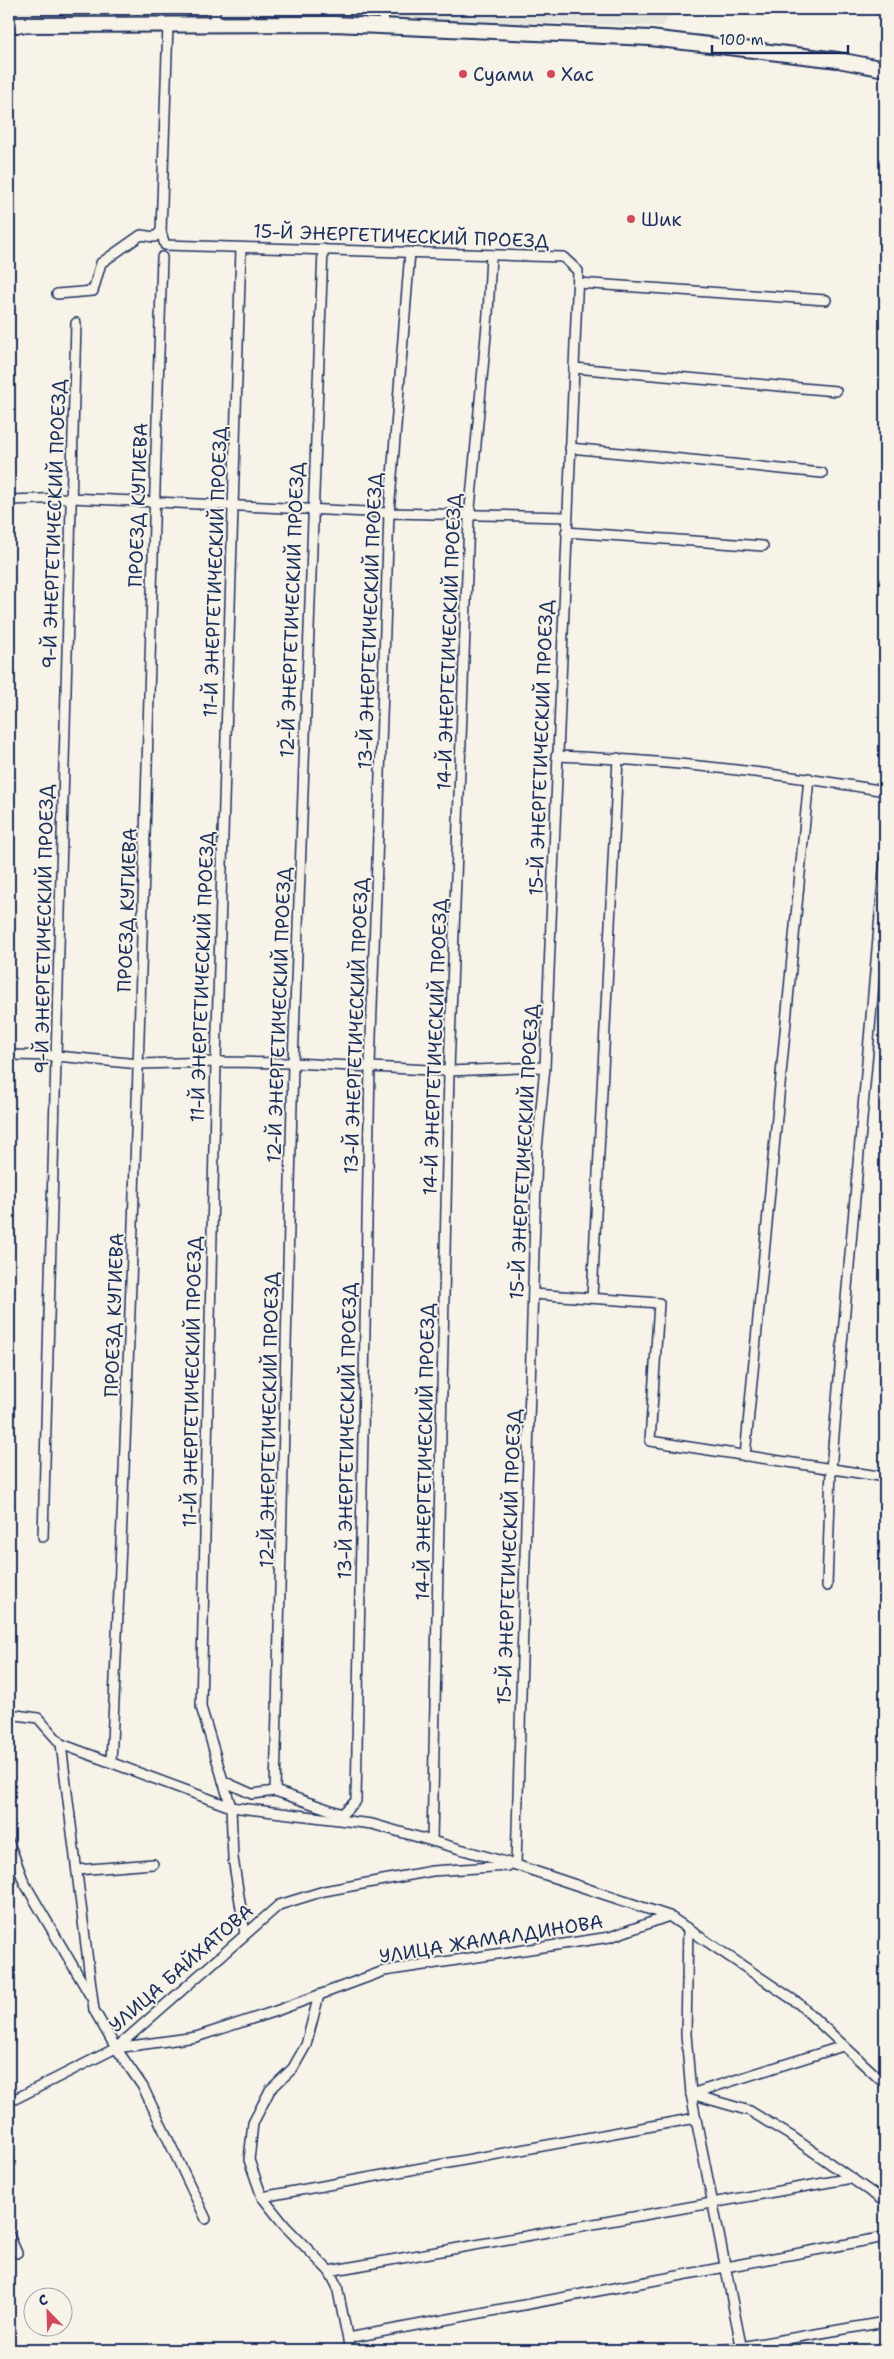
<svg xmlns="http://www.w3.org/2000/svg" width="894" height="2359" viewBox="0 0 894 2359" font-family="'Shantell Sans',sans-serif">
<rect width="100%" height="100%" fill="#f7f3e8"/>
<filter id="ink" filterUnits="userSpaceOnUse"><feTurbulence type="fractalNoise" baseFrequency=".02" numOctaves="2"/><feDisplacementMap in="SourceGraphic" scale="10" xChannelSelector="R" yChannelSelector="G"/><feConvolveMatrix kernelMatrix="1 2 1 2 8 2 1 2 1" color-interpolation-filters="sRGB"/></filter>
<g filter="url(#ink)">
<!-- built -->
<polygon fill="#e6e5de" points="9,9 668,9 669,17 662,26 196,14 9,13"/>
<g fill="none" stroke-linecap="round" stroke-linejoin="round">
<!-- minor casing -->
<g stroke="#1b2f5e" stroke-width="12">
<g id="minor">
<polyline points="383,9 384,27"/>
<polyline points="168,24 161,232 165,245 563,257 578,271 545,1067 537,1149 516,1865"/>
<polyline points="215,24 215,9"/>
<polyline points="241,248 216,1062 201,1707 231,1807 233,1858 245,1934"/>
<polyline points="578,283 826,300"/>
<polyline points="57,294 93,291 101,263 141,235 154,237 161,232"/>
<polyline points="574,368 836,391"/>
<polyline points="570,448 822,473"/>
<polyline points="9,500 71,498 389,513 567,517"/>
<polyline points="566,532 763,546"/>
<path d="M556 756C666 760 777 773 885 791"/>
<polyline points="9,1055 57,1056 139,1064 216,1062 293,1063 449,1071 545,1067"/>
<polyline points="533,1294 659,1303 650,1441 885,1477"/>
<polyline points="592,1298 618,758"/>
<polyline points="745,1456 809,778"/>
<polyline points="43,1537 76,323"/>
<polyline points="827,1586 831,1469 885,859"/>
<polyline points="9,1714 38,1718 61,1744 94,2010 116,2048 279,1905 324,1891 432,1871 508,1866"/>
<polyline points="61,1744 231,1807 372,1824 516,1865 669,1916 798,2003 885,2084"/>
<path d="M111 1762C136 1261 146 759 162 257"/>
<polyline points="223,1781 252,1794 275,1791 342,1814 356,1801 370,1066 389,513 410,252"/>
<polyline points="275,1791 293,1063 323,249"/>
<polyline points="432,1841 449,1071 469,519 488,314 491,255"/>
<polyline points="9,1843 24,1882 91,1997"/>
<polyline points="77,1870 153,1864"/>
<polyline points="688,1928 686,2034 691,2094 742,2350"/>
<polyline points="319,1995 306,2045 293,2068 270,2090 253,2123 249,2160 262,2197 286,2227 329,2271 337,2286 350,2350"/>
<polyline points="116,2048 143,2087 206,2219"/>
<polyline points="691,2094 750,2111 791,2136 885,2202"/>
<polyline points="691,2094 843,2046"/>
<polyline points="9,2102 116,2048 196,2037 276,2011 384,1971 610,1937 669,1916"/>
<polyline points="262,2197 696,2118"/>
<polyline points="9,2235 17,2253"/>
<polyline points="329,2271 852,2178"/>
<polyline points="348,2338 885,2237"/>
<polyline points="723,2350 885,2322"/>
</g>
</g>
<!-- trunk casing -->
<g stroke="#1b2f5e" stroke-width="18">
<polyline id="trunk" points="9,25 334,24 650,38 838,60 885,69"/>
</g>
<!-- minor -->
<use href="#minor" stroke="#f7f3e8" stroke-width="9"/>
<!-- trunk -->
<use href="#trunk" stroke="#f7f3e8" stroke-width="14"/>
</g>
</g>
<!-- markers -->
<g fill="#d1495b" stroke="#f7f3e8" stroke-width="2">
<circle cx="463" cy="74" r="5"/>
<circle cx="551" cy="74" r="5"/>
<circle cx="631" cy="219" r="5"/>
</g>
<g text-anchor="middle" dominant-baseline="central" stroke-width="4" stroke-linejoin="round" paint-order="stroke">
<!-- poi labels -->
<g font-size="19" fill="#1b2f5e" stroke="#f7f3e8" text-anchor="start">
<text x="473" y="74">Суами</text>
<text x="561" y="74">Хас</text>
<text x="641" y="219">Шик</text>
</g>
<!-- street labels -->
<g font-size="19" fill="#1b2f5e" stroke="#f7f3e8">
<text transform="translate(401 236) rotate(2)">15-Й ЭНЕРГЕТИЧЕСКИЙ ПРОЕЗД</text>
<text transform="translate(138 505) rotate(-88)">ПРОЕЗД КУГИЕВА</text>
<text transform="translate(54 524) rotate(-88)">9-Й ЭНЕРГЕТИЧЕСКИЙ ПРОЕЗД</text>
<text transform="translate(215 572) rotate(-88)">11-Й ЭНЕРГЕТИЧЕСКИЙ ПРОЕЗД</text>
<text transform="translate(292 610) rotate(-88)">12-Й ЭНЕРГЕТИЧЕСКИЙ ПРОЕЗД</text>
<text transform="translate(370 621) rotate(-88)">13-Й ЭНЕРГЕТИЧЕСКИЙ ПРОЕЗД</text>
<text transform="translate(449 642) rotate(-88)">14-Й ЭНЕРГЕТИЧЕСКИЙ ПРОЕЗД</text>
<text transform="translate(541 748) rotate(-88)">15-Й ЭНЕРГЕТИЧЕСКИЙ ПРОЕЗД</text>
<text transform="translate(127 910) rotate(-88)">ПРОЕЗД КУГИЕВА</text>
<text transform="translate(44 929) rotate(-89)">9-Й ЭНЕРГЕТИЧЕСКИЙ ПРОЕЗД</text>
<text transform="translate(202 977) rotate(-88)">11-Й ЭНЕРГЕТИЧЕСКИЙ ПРОЕЗД</text>
<text transform="translate(279 1015) rotate(-88)">12-Й ЭНЕРГЕТИЧЕСКИЙ ПРОЕЗД</text>
<text transform="translate(356 1026) rotate(-88)">13-Й ЭНЕРГЕТИЧЕСКИЙ ПРОЕЗД</text>
<text transform="translate(435 1047) rotate(-88)">14-Й ЭНЕРГЕТИЧЕСКИЙ ПРОЕЗД</text>
<text transform="translate(524 1152) rotate(-87)">15-Й ЭНЕРГЕТИЧЕСКИЙ ПРОЕЗД</text>
<text transform="translate(114 1315) rotate(-88)">ПРОЕЗД КУГИЕВА</text>
<text transform="translate(192 1382) rotate(-89)">11-Й ЭНЕРГЕТИЧЕСКИЙ ПРОЕЗД</text>
<text transform="translate(269 1420) rotate(-89)">12-Й ЭНЕРГЕТИЧЕСКИЙ ПРОЕЗД</text>
<text transform="translate(347 1431) rotate(-89)">13-Й ЭНЕРГЕТИЧЕСКИЙ ПРОЕЗД</text>
<text transform="translate(425 1452) rotate(-89)">14-Й ЭНЕРГЕТИЧЕСКИЙ ПРОЕЗД</text>
<text transform="translate(509 1557) rotate(-88)">15-Й ЭНЕРГЕТИЧЕСКИЙ ПРОЕЗД</text>
<text transform="translate(491 1939) rotate(-9)">УЛИЦА ЖАМАЛДИНОВА</text>
<text transform="translate(181 1968) rotate(-41)">УЛИЦА БАЙХАТОВА</text>
</g>
</g>
<!-- margin -->
<rect width="894" height="2359" fill="none" stroke="#f7f3e8" stroke-width="30"/>
<rect x="15" y="15" width="864" height="2329" fill="none" stroke="#1b2f5e" stroke-width="2" filter="url(#ink)"/>
<!-- north arrow -->
<g transform="translate(48 2312) rotate(337)"><circle r="24" fill="#f7f3e8" stroke="#9fa5b1"/>
<path d="M0-4L9 19L0 12L-9 19Z" fill="#d1495b"/>
<text y="-8" font-size="14" font-weight="bold" text-anchor="middle" fill="#1b2f5e">С</text>
</g>
<!-- scale -->
<path d="M712 45v8h136v-8" fill="none" stroke="#1b2f5e" stroke-width="2.5"/>
<text x="719" y="45" font-size="15" fill="#1b2f5e" stroke="#f7f3e8" stroke-width="4" paint-order="stroke">100 m</text>
</svg>
